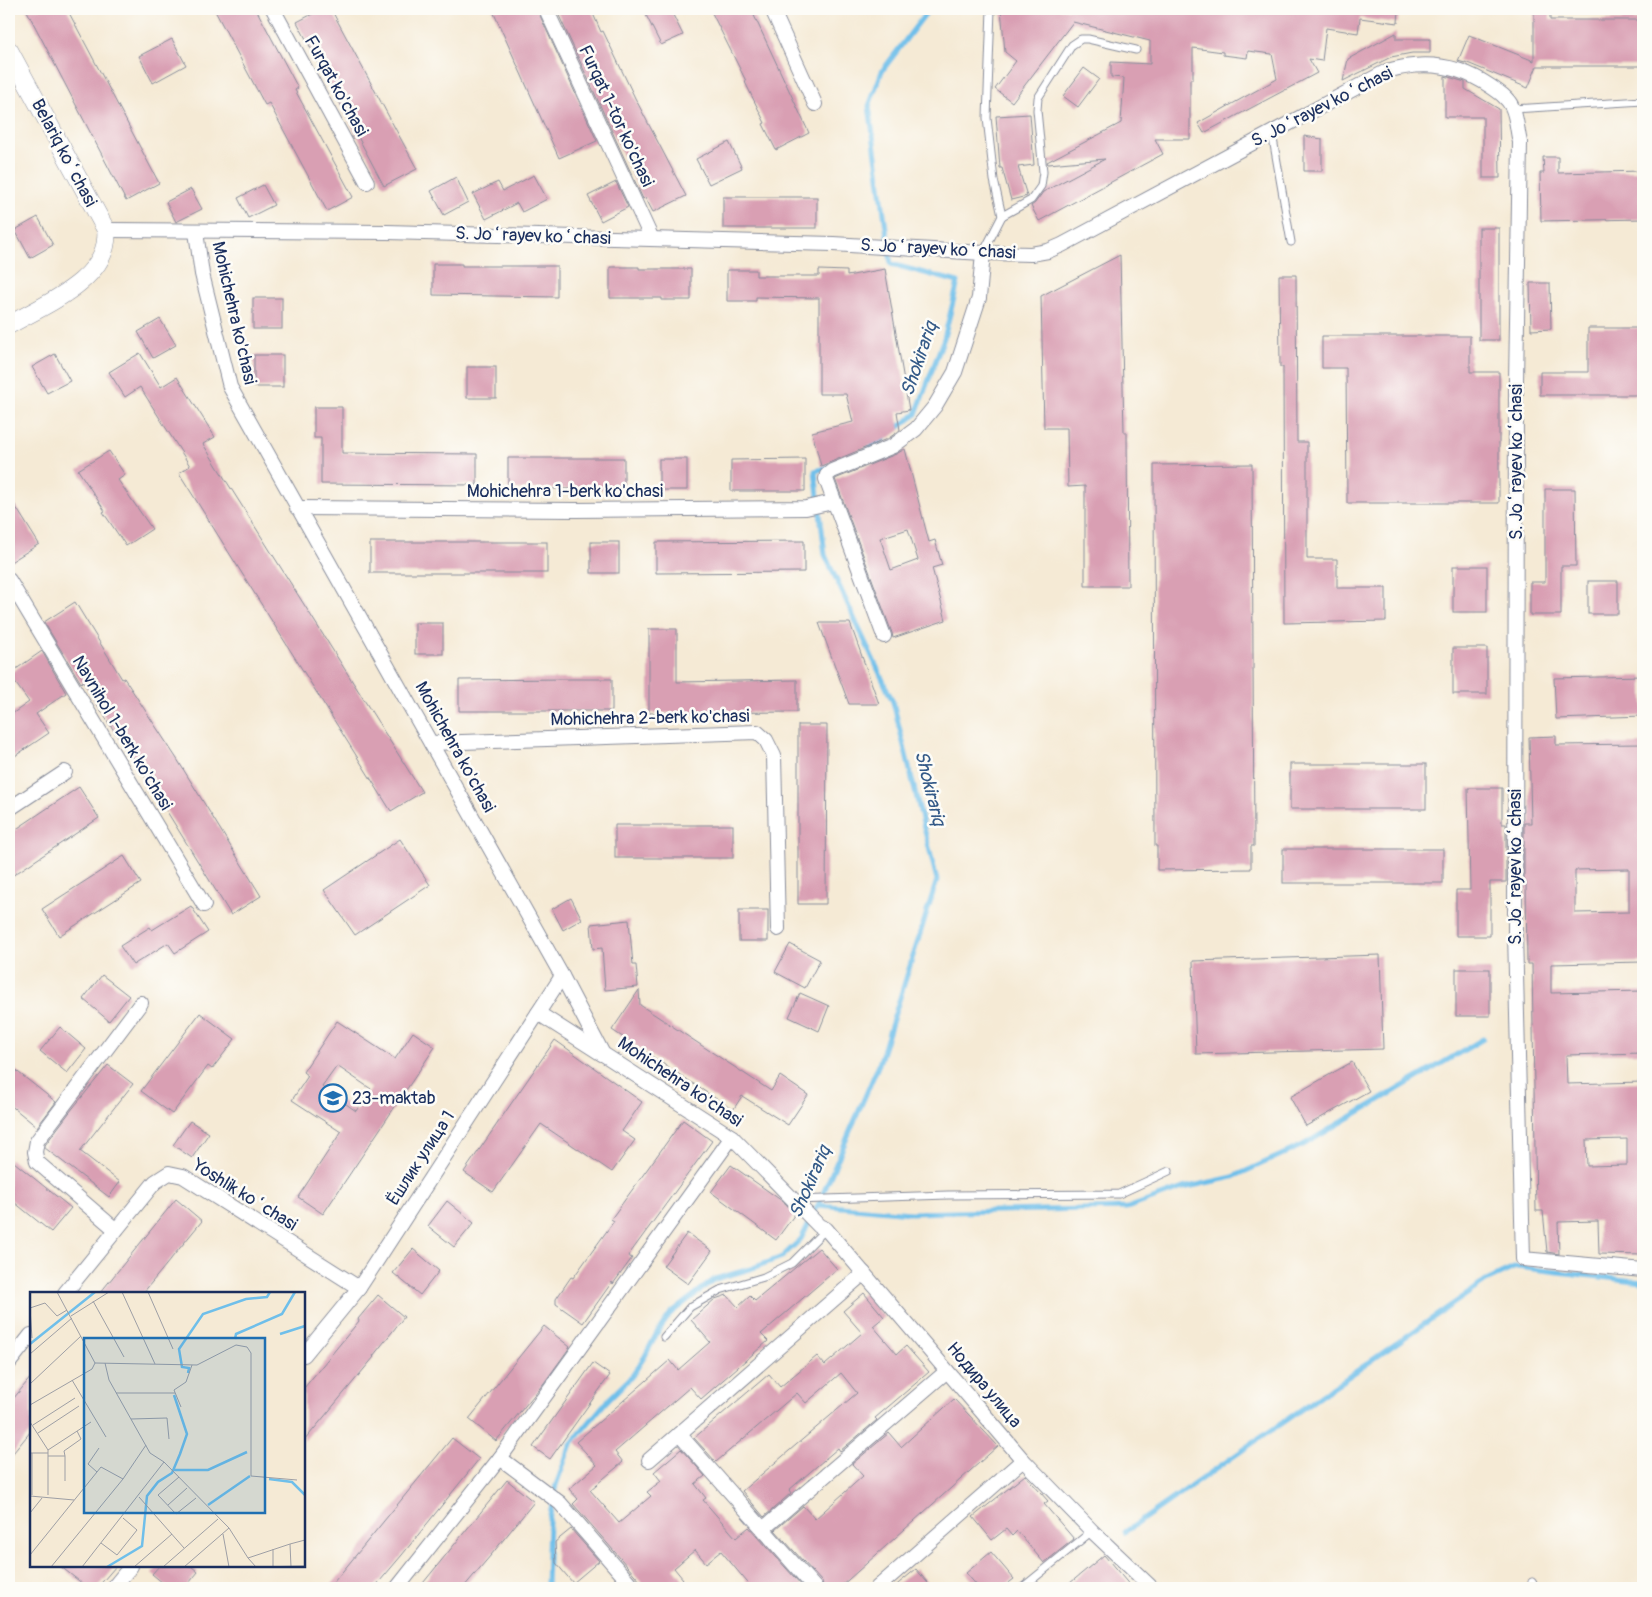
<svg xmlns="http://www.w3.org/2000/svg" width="1652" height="1597" viewBox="0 0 1652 1597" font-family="Pangolin,sans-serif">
<rect width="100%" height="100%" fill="#fdfcf7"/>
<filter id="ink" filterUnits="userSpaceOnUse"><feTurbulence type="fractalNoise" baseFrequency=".02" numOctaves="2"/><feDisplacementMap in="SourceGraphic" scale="10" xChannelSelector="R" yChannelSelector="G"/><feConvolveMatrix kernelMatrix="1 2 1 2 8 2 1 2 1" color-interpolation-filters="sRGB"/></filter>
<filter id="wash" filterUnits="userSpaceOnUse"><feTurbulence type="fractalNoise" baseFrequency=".0096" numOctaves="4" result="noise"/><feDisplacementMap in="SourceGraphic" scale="20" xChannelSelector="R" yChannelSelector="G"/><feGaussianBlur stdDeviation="1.12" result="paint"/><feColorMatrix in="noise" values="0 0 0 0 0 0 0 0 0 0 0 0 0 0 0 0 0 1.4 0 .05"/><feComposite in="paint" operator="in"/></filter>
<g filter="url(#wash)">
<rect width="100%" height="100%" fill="#f5ead5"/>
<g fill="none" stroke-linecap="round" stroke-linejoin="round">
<!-- stream -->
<g stroke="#6fbfea" stroke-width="5">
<polyline points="895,430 916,414 944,338 958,282 891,264 869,106 882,71 929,9"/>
<polyline points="868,451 885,438"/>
<polyline points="818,1205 911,1213 1127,1208 1183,1188 1233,1177 1303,1145 1483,1039"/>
<polyline points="1125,1532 1486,1281 1516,1267 1643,1282"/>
<polyline points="547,1588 549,1520 556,1485 571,1444 606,1402 632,1376 645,1356 657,1333 671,1313 715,1279 750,1269 782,1257 801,1239 818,1205 879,1064 937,880 893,702 825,555 815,471 830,467"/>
</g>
</g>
<g id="blocks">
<!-- building -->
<g fill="#d99fb3" fill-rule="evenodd">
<polygon points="26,9 67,9 159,183 126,201"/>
<polygon points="214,9 256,9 298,88 295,90 353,197 327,211 269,103 265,105"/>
<polygon points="322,9 331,9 417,169 384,186 297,22"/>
<polygon points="492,9 537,9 597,141 559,158"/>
<polygon points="556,9 591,9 601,32 603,31 635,98 686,196 653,212 645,197 643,199"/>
<polygon points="643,9 670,9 683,35 661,45"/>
<polygon points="710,9 751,9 809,133 776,150 763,124 765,123 745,82 746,81"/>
<polygon points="1001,9 1399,9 1398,23 1360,18 1358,33 1326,28 1322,61 1309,59 1317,73 1204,133 1198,123 1277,79 1272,54 1248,51 1247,58 1223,55 1223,52 1193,48 1193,79 1190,79 1190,139 1155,139 1163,154 1039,221 1031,206 1035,203 1043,192 1105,159 1048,164 1047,162 1121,123 1124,78 1111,77 1111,62 1150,64 1150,41 1073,22 1012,102 995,89 1016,61 1005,52"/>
<polygon points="1534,9 1550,9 1550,20 1643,20 1643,66 1537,66 1528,88 1465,62 1465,63 1458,61 1469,35 1534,61"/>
<polygon points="1396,33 1396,39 1430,39 1430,53 1412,53 1391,57 1343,81 1348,59"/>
<polygon points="172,39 186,65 153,83 139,56"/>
<polygon points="1084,68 1099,79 1078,107 1063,96"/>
<polygon points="1445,76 1465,82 1465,89 1499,109 1500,178 1483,178 1483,117 1445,117"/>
<polygon points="1030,114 1034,165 1018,167 1027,196 1011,200 1002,168 1000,168 996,116"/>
<polygon points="1304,136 1322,139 1322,171 1304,171"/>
<polygon points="729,142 742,168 709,184 696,159"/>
<polygon points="1543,157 1558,157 1558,173 1643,171 1643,219 1541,221 1540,173 1544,173"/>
<polygon points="534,175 547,199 522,212 517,203 486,219 473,194 498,182 503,191"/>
<polygon points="456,177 468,202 444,215 431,191"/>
<polygon points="616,182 628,207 601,221 588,196"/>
<polygon points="263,185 274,205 248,218 238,198"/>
<polygon points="191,189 202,209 176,222 166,202"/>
<rect x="723" y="197" width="94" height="31"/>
<polygon points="38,217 53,245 30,258 15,230"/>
<rect x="1479" y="228" width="20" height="112"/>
<polygon points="1120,255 1124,432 1127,432 1128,586 1085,586 1085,486 1068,487 1067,428 1044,428 1041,296"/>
<polygon points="433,264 462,264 462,266 557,266 557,297 433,295"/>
<polygon points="610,267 639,267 639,269 691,269 691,300 662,300 662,298 610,298"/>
<polygon points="885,269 909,410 897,412 900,430 889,438 821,466 812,432 853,422 846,394 819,394 819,298 756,297 756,301 727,301 727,270 756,270 756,276 819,276 819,270 847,271 847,276"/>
<polygon points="1279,275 1296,275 1297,442 1307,442 1307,559 1337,559 1337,588 1386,588 1386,621 1284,623 1283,367 1280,367"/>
<polygon points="1530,283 1550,283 1551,329 1531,330"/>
<rect x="253" y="298" width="29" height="31"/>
<polygon points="160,319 176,345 153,358 138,332"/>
<polygon points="1588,328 1643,328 1643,395 1540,395 1540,372 1588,372"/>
<polygon points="1322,336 1470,336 1470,372 1499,372 1499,503 1347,503 1346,368 1322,368"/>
<polygon points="140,353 161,387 177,377 215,437 203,444 422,792 391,811 179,473 190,466 140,387 125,397 109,372"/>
<polygon points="55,354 70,381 47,393 32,367"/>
<rect x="254" y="355" width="29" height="32"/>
<rect x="467" y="367" width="29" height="31"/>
<polygon points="314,407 342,407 342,453 477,454 477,485 321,484 321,438 314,438"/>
<path d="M905 449 929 542 935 540 942 565 932 568 946 620 893 638 892 633 835 479 896 454ZM908 529 918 560 891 570 880 538Z"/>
<polygon points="109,451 125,475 118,480 152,529 126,546 103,512 105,511 78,470"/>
<rect x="508" y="458" width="116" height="31"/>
<rect x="659" y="459" width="28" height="31"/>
<polygon points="805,459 805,491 731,491 731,460"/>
<polygon points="1252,464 1254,846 1251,846 1251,869 1157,870 1157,846 1155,846 1154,465"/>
<polygon points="1545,489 1575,489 1576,566 1561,566 1561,615 1530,615 1530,582 1545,582"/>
<polygon points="9,496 39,544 9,563"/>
<polygon points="804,541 804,572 656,573 656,542"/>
<rect x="370" y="542" width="177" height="31"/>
<rect x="591" y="542" width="28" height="31"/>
<rect x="1453" y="566" width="34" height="46"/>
<rect x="1588" y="581" width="30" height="33"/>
<polygon points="75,602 122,679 124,678 177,759 261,896 231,915 135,760 108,722 83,681 81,683 44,622"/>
<rect x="415" y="623" width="28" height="31"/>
<polygon points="819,623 850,623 879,704 849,704"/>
<polygon points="649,629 677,629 677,682 797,680 797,712 649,713"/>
<rect x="1453" y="648" width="34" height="46"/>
<polygon points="42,651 66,693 36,714 49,733 9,760 9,716 29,702 9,674"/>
<polygon points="1643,676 1643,716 1556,719 1554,678"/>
<polygon points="566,679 612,679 612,711 459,711 459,680"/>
<polygon points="798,725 827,725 826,904 798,904"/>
<path d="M1556 736V745L1643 744V962L1551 964V993L1643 991V1053L1566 1055 1567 1084 1643 1082V1255L1599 1254 1598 1221 1558 1222 1559 1254 1547 1252 1543 1211H1536L1532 964H1527L1526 882H1524V823H1531L1529 737ZM1629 869V912L1575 913V870ZM1627 1139V1165L1587 1166 1586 1140Z"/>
<rect x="1290" y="764" width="136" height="45"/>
<polygon points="79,787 99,818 9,878 9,834"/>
<polygon points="1468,788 1502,788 1502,824 1506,824 1506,882 1490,882 1490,936 1456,936 1456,890 1470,890"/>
<rect x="615" y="825" width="118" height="33"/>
<polygon points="400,839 430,885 355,935 324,890"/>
<rect x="1283" y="849" width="160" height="34"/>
<polygon points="124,856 141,883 59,936 42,909"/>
<polygon points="571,898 582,919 563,930 552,909"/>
<polygon points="191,906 208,932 175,953 168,943 133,965 120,946 150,927 152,930"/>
<rect x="739" y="910" width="29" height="31"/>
<polygon points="629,920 633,965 636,965 638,987 605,990 602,948 593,949 591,924"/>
<polygon points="790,944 820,960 805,988 775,972"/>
<polygon points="1380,955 1383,1049 1196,1054 1193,961"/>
<rect x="1456" y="969" width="34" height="47"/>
<polygon points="102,975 129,996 109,1021 83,999"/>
<polygon points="639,990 640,1005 771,1091 780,1076 808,1095 788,1125 742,1096 733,1110 612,1030"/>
<polygon points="800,993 829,1006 819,1031 789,1017"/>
<polygon points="200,1013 235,1039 212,1069 208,1066 172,1114 141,1091"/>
<path d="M337 1021 395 1059 413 1032 435 1047 323 1214 298 1197 341 1132 292 1100 308 1076 303 1072ZM337 1066 371 1089 356 1111 322 1087Z"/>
<polygon points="60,1027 86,1049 67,1073 40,1051"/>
<polygon points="555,1040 642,1102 622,1131 635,1140 612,1172 541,1124 493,1192 464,1172"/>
<polygon points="1352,1062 1369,1091 1306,1126 1290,1097"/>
<polygon points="9,1065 56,1102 37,1127 9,1104"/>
<polygon points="108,1065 133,1084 80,1151 120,1182 109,1197 45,1148 45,1145 69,1113"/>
<polygon points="683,1120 712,1141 628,1256 632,1258 613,1284 612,1282 583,1323 556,1304 556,1299 571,1277 573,1278 614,1221 611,1219"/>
<polygon points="190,1121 209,1133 192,1158 173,1145"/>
<polygon points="9,1158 71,1208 51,1232 9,1198"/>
<polygon points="731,1165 785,1203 795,1214 776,1240 711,1192"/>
<polygon points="176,1199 202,1221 143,1293 100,1293"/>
<polygon points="447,1201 474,1223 454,1247 428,1226"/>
<polygon points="687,1233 712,1251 688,1284 663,1266"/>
<polygon points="819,1248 837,1269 761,1334 768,1341 701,1399 690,1387 615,1452 623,1462 590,1490 619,1523 651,1496 647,1492 661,1481 654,1472 681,1449 705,1476 695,1484 706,1498 703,1500 736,1538 749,1527 804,1588 752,1588 721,1551 706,1563 695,1550 674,1568 683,1579 680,1582 685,1588 643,1588 641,1582 573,1504 578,1499 569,1489 597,1465 576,1442 670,1360 678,1370 710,1342 691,1320 715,1299 727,1295 738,1307 750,1296 755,1301"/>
<polygon points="413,1249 439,1271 420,1295 393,1273"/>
<polygon points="864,1293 884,1317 873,1326 897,1354 906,1346 929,1372 875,1418 877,1420 840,1451 838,1448 789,1490 791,1493 764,1517 742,1491 857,1393 841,1373 806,1403 797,1393 716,1462 694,1438 769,1374 780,1387 817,1356 825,1365 862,1333 843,1311"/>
<polygon points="378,1295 404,1317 373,1356 374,1357 304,1441 304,1388 359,1321 358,1319"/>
<polygon points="544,1326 570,1347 544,1383 496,1441 469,1419"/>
<polygon points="593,1363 610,1375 550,1459 533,1447"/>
<polygon points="31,1377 31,1431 9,1458 9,1404"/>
<polygon points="954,1399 998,1446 839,1588 824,1588 822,1582 775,1530 803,1506 815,1519 863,1476 852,1464 889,1433 901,1447"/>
<polygon points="452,1438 479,1459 402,1555 374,1588 329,1588"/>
<polygon points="1025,1475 1048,1501 1044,1504 1074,1539 1044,1563 1017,1531 1012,1536 1006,1529 992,1540 973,1517"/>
<polygon points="507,1480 534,1502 491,1555 463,1588 419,1588"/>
<polygon points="571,1529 599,1561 573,1583 556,1563 555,1542"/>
<polygon points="991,1552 1014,1579 1002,1588 979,1588 966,1573"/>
<polygon points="1104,1555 1132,1588 1064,1588"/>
<polygon points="60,1566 116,1566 97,1588 88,1588"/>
<polygon points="159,1566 191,1566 198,1572 185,1588 169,1588 152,1574"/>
<polygon points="916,1569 932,1588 893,1588"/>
</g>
</g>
</g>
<g filter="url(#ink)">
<use href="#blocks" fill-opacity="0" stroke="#888c9a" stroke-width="1"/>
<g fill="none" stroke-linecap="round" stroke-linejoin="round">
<!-- service casing -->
<g stroke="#888c9a" stroke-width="9">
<g id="service">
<polyline points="991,9 987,118 994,180 1002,216"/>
<polyline points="1513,109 1643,101"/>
<polyline points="1272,133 1291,242"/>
<polyline points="983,253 1002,216 1031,200 1041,186 1043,172 1037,110 1038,98 1072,45 1081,39 1088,39 1136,50"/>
<polyline points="795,1200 948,1195 1119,1194 1169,1171"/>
<polyline points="664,1337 690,1307 720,1290 764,1277 792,1263 826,1229"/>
<polyline points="1532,1582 1536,1588"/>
<polyline points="1022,1588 1092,1531"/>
</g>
</g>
<!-- minor casing -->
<g stroke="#888c9a" stroke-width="16">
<g id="minor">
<polyline points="273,9 367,182"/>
<polyline points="546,9 652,239"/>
<polyline points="772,9 815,104"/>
<path d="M106 230 387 232 833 244 983 253 1031 254 1048 251 1062 245 1387 71C1424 60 1458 64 1490 86 1499 92 1508 98 1512 107 1517 117 1517 131 1520 142L1516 382 1515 933 1523 1259 1643 1270"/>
<polyline points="196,232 202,274 230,387 562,976 603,1054 732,1137 819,1226 826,1229 1023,1460 1092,1531 1152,1588"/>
<polyline points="297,508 575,510 806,508 833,502"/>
<polyline points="9,580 204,905"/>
<polyline points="884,636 826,479 827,475 832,471 893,446 916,429 935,406 955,372 979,298 983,253"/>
<polyline points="431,743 757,732 766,740 774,756 778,929"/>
<polyline points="9,809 65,772"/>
<polyline points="538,1013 602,1054"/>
<polyline points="116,1230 37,1162 35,1152 37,1141 141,1003"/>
<polyline points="65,1293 155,1182 169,1173 183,1176 359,1288"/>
<polyline points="304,1355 359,1288 562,976"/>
<polyline points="9,1363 31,1335"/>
<polyline points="500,1458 560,1503 634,1588"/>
<polyline points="649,1460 679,1434"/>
<polyline points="763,1529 947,1371"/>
<polyline points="113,1588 131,1566"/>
<polyline points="397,1588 500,1458 732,1137"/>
<polyline points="815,1588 679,1434 864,1273"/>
<polyline points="877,1588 1023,1460"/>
</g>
</g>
<!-- tertiary casing -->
<g stroke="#888c9a" stroke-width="19">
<path id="tertiary" d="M9 50 106 230C112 278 42 306 9 325"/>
</g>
<!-- service -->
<use href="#service" stroke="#fff" stroke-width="7"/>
<!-- minor -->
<use href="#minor" stroke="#fff" stroke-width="14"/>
<!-- tertiary -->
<use href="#tertiary" stroke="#fff" stroke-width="18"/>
</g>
</g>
<!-- icons -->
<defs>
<g id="school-ring" transform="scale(1.4375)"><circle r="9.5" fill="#fdfcf7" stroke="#1f6fb2" stroke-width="1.5"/><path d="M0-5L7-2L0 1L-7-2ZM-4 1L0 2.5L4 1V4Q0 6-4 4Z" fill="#1f6fb2"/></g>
</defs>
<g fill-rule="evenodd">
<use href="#school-ring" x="333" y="1098"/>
</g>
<g text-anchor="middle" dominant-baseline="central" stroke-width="5" stroke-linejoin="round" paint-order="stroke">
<!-- street labels -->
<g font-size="18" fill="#1b2f5e" stroke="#fdfcf7">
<text transform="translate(336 86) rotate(61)">Furqat ko'chasi</text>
<text transform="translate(1322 107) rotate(-27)">S. Joʻrayev koʻchasi</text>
<text transform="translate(616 116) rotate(65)">Furqat 1-tor ko'chasi</text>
<text transform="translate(64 153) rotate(62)">Belariq koʻchasi</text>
<text transform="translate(533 236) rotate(2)">S. Joʻrayev koʻchasi</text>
<text transform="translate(938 249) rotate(3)">S. Joʻrayev koʻchasi</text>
<text transform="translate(234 313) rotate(77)">Mohichehra ko'chasi</text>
<text transform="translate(1516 462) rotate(-90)">S. Joʻrayev koʻchasi</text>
<text x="565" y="491">Mohichehra 1-berk ko'chasi</text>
<text transform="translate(650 718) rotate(-1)">Mohichehra 2-berk ko'chasi</text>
<text transform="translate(122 733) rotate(59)">Navnihol 1-berk ko'chasi</text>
<text transform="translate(455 747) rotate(61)">Mohichehra ko'chasi</text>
<text transform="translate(1515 867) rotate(-90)">S. Joʻrayev koʻchasi</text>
<text transform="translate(680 1082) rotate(34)">Mohichehra ko'chasi</text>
<text transform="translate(421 1158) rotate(-57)">Ёшлик улица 1</text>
<text transform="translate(245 1195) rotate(32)">Yoshlik koʻchasi</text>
<text transform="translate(984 1385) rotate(50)">Нодира улица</text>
</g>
<!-- poi labels -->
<g font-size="18" fill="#1b2f5e" stroke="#fdfcf7" text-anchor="start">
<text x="352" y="1098">23-maktab</text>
</g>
<!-- water labels -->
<g font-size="19" font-style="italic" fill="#345a88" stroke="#fdfcf7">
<text transform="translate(919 359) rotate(-71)">Shokirariq</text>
<text transform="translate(930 788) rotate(76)">Shokirariq</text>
<text transform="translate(810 1182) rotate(-66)">Shokirariq</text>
</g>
</g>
<!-- overview -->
<g transform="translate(30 1292)">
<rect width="275" height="275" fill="#f5ead5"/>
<path fill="none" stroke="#6fbfea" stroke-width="2.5" d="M250 42 275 34M205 47 206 42 252 22 265 0M0 52 65 0M158 81 159 76 152 75 149 57 173 22 216 7 237 5 240 0M144 178H178L217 160M239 187 262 190 275 203M178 213 220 184M77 275 112 254 117 204 128 190 142 181 150 162 157 142 144 103"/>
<path fill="none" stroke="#9e9fa5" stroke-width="1" d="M27 0 65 71M92 0 125 72M118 0 143 57M63 9 94 65M41 24 79 0M2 46 0 16 15 11 27 24 37 18M0 62 42 26M65 71 167 73 206 53 217 55 221 61V184L267 188M75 71 79 88 120 161 134 170 199 236 218 266 226 275 275 274M42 88 76 145M0 92 51 44M86 101H145M0 113 62 77 65 71M151 115 144 98 156 90 162 73M101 127 137 126 139 147M0 130 18 158 61 130M3 133 45 106M8 141 49 114M0 161H18M2 161V203M18 164H35V189M35 164 34 159 51 147 47 139M67 180 58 172 69 156M149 185 128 203 146 222 166 206M18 203V158M0 204 44 208M109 205 154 256M138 213 157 196M0 221 12 206M193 242 199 275M71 251 87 263 107 238 93 226M260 252 275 248M243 257V275M0 263 71 175 93 187M218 266 260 252 261 275M21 275 93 187 116 153M52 275 134 170M104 275 142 242M133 275 188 227M154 275 199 236"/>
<path fill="#1f6fb2" fill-opacity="0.15" stroke="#1f6fb2" stroke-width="2.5" d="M54 46H235V221H54Z"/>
<rect width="275" height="275" fill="none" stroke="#1b2f5e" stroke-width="2.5"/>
</g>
<!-- margin -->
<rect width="1652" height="1597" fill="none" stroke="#fdfcf7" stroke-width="30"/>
</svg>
